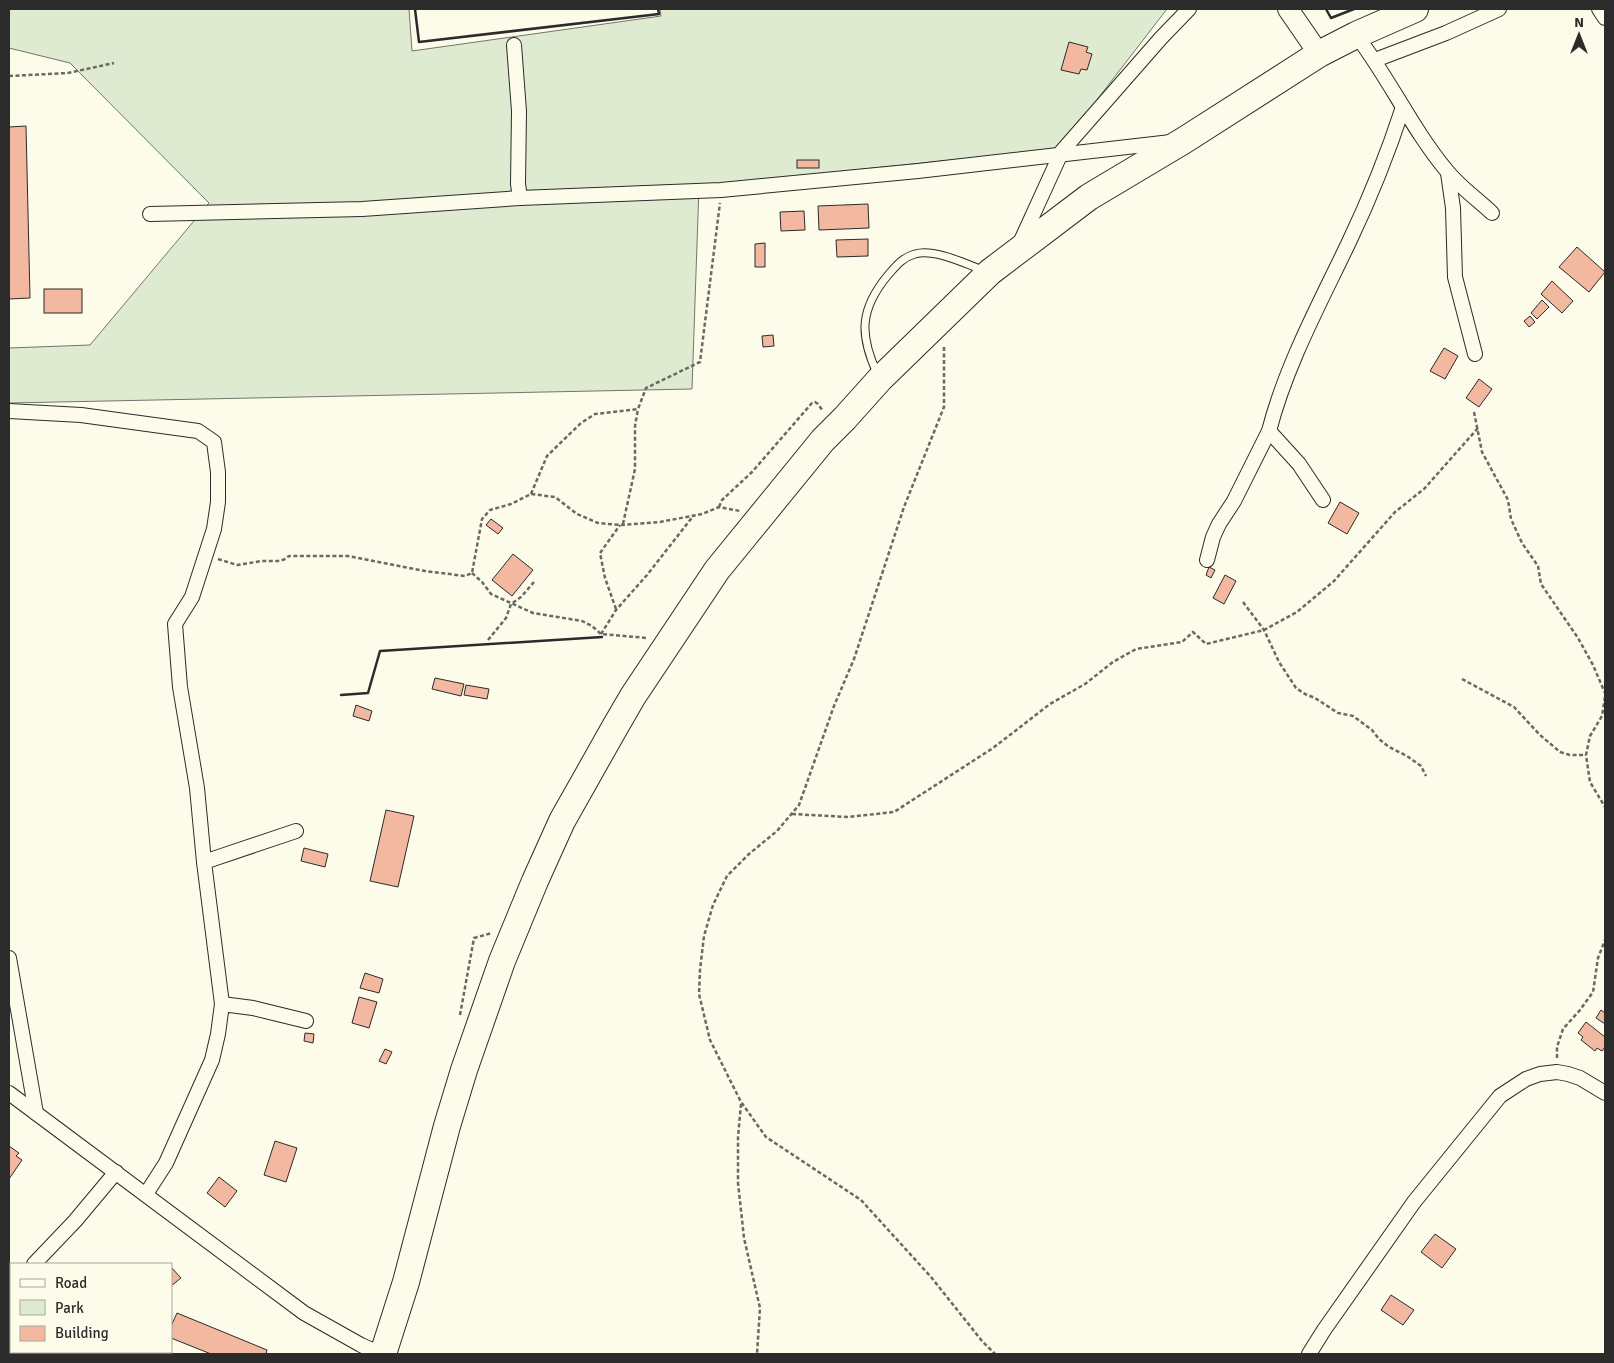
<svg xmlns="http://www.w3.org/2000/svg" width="1614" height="1363" viewBox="0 0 1614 1363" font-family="Signika,sans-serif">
<rect width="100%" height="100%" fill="#fdfbea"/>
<!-- green -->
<polygon fill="#deebd1" stroke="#74746e" points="9,9 409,9 412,51 661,16 660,9 1167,9 1059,149 699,186 692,389 9,403 9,348 90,345 209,203 70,63 9,48"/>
<!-- building -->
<g fill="#f2b8a0" stroke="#2b2b2b">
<polygon points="1069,42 1088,47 1086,52 1092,54 1087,70 1081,69 1079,74 1061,70"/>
<polygon points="26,126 30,298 9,299 9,127"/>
<rect x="797" y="160" width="22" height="8"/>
<polygon points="868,204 869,228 819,230 818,206"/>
<polygon points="804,211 805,230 781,231 780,212"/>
<polygon points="868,239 868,256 837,257 836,240"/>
<polygon points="765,243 765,267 755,267 755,244"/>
<polygon points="1577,247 1605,272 1589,292 1559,267"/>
<polygon points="1552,281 1573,301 1562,313 1541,294"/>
<rect x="44" y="289" width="38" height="24"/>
<polygon points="1542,300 1549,307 1537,319 1531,313"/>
<polygon points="1530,316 1535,322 1529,327 1524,321"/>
<polygon points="773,335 774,346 763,347 762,336"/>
<polygon points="1444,348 1458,356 1445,379 1430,371"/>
<polygon points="1479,379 1492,389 1479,407 1466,398"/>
<polygon points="1340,502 1359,513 1347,534 1328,523"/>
<polygon points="491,519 503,528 498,534 486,525"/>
<polygon points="513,554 533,570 512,596 492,580"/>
<polygon points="1209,567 1215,570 1211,578 1206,575"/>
<polygon points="1225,575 1236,581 1224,604 1213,598"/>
<polygon points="435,678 464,684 461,696 432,689"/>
<polygon points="466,685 489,689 487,699 464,695"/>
<polygon points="356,705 372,711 369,721 353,716"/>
<polygon points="386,810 414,816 398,887 370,881"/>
<polygon points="304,848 328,854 325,867 301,861"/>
<polygon points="365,973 383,979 379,993 360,988"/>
<polygon points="359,997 377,1002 369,1028 352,1023"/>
<polygon points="1601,1010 1605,1013 1605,1024 1596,1018"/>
<polygon points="1586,1022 1605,1037 1605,1047 1602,1051 1597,1048 1595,1051 1581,1040 1583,1037 1578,1033"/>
<polygon points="305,1033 314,1034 313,1043 304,1041"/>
<polygon points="385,1049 392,1052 386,1064 379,1061"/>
<polygon points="275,1141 297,1148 286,1182 264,1175"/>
<polygon points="9,1146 19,1153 16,1156 22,1160 9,1179"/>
<polygon points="219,1177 237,1191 225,1207 207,1193"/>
<polygon points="1435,1234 1456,1249 1442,1268 1421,1252"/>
<polygon points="171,1267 181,1278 171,1286"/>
<polygon points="1391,1295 1414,1310 1403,1325 1381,1310"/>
<polygon points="177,1313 267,1350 266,1354 211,1354 171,1338 171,1326"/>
<polygon points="141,1352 169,1352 168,1354 140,1354"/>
</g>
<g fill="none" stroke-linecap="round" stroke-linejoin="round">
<!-- lane casing -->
<g stroke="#2b2b2b" stroke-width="9">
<path id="lane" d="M877 373C859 334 860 309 888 275 896 266 903 257 915 254 934 248 966 264 985 271"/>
</g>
<!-- street casing -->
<g stroke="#2b2b2b" stroke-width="16">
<g id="street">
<polyline points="1599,9 1605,18"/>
<path d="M1356 35C1389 78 1412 129 1447 171 1460 187 1477 199 1492 213"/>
<polyline points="514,45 519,111 518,184 520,198 721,190 918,171 1171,142"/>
<polyline points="1375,60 1446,33 1499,9"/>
<polyline points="1448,173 1453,208 1455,277 1475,354"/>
<polyline points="150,214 362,209 520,198"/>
<polyline points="1020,243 1062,151 1161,38 1189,9"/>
<polyline points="9,411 81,415 198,431 214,442 218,472 218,502 214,529 192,597 175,624 180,687 197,788 204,862 222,1004"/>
<path d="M1323 500 1299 464 1269 431C1286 365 1320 303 1349 242 1370 198 1388 153 1403 107"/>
<polyline points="1207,560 1213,537 1219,524 1234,501 1269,431"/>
<polyline points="204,862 296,831"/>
<polyline points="9,958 36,1113"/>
<polyline points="9,1093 304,1313 361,1345 381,1354"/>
<polyline points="146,1194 166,1163 212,1060 218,1034 222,1004 253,1008 306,1021"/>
<polyline points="34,1264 75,1221 116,1172"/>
<polyline points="1309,1354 1324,1330 1414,1202 1500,1096 1526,1079 1540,1074 1557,1072 1568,1074 1580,1078 1605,1093"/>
</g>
</g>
<!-- secondary casing -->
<g stroke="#2b2b2b" stroke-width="22">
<polyline id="secondary" points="1288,9 1319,54"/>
</g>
<!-- highway casing -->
<g stroke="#2b2b2b" stroke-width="28">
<polyline id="highway" points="383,1354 406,1282 447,1126 464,1070 502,961 535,881 562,821 615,727 633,696 717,570 823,440 845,418 880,379 990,272 1089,197 1183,141 1319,54 1356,35 1415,9"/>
</g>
<!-- path -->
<g stroke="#6a6964" stroke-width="2.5" stroke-dasharray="4 2.5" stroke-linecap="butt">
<polyline points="9,76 68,73 114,63"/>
<polyline points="944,347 944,407 904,507 854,659 834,706 799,805 777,831 749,854 727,876 713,905 704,936 700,970 699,994 710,1040 741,1102 766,1137 861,1200 931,1277 982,1341 995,1354"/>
<polyline points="1474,412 1482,452 1508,500 1511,519 1522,543 1538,566 1541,584 1578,638 1593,665 1605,693"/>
<polyline points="531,494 547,456 581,423 595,414 638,409 646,388 700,362 720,203"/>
<polyline points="719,507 722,500 752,472 812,403 815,402 818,404 823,411"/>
<polyline points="623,524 635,469 635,426 638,409"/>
<polyline points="218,559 237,565 262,561 280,561 285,559 289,556 348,556 425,571 465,576 472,573 482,519 490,510 511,504 531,494 555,497 577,514 598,523 620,525 660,522 702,514 719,507 740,511"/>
<polyline points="472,573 482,582 491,594 533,613 582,621 592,626 601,634 647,638"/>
<polyline points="1243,602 1264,630 1279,662 1296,688 1305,694 1315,698 1338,713 1353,716 1372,730 1379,739 1389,747 1407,756 1421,766 1426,776"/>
<polyline points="616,609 605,578 600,553 620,525"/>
<polyline points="601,634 616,610 647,575 694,515"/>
<polyline points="488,640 506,618 511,604 521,597 534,582"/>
<polyline points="1462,679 1514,707 1540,735 1560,752 1570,755 1586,755"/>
<polyline points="1605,697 1602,716 1590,736 1586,755 1590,782 1605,807"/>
<polyline points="792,814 848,817 894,812 993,748 1050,704 1085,684 1113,662 1136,649 1182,642 1193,632 1206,644 1264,630 1297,612 1334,581 1395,512 1424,489 1478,428"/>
<polyline points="460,1015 474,938 492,933"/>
<polyline points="1557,1058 1557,1047 1563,1029 1580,1010 1593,992 1598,958 1605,940"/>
<polyline points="741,1104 738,1137 738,1183 744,1238 760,1308 757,1354"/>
</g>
<!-- lane -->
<use href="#lane" stroke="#fdfbea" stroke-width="7"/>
<!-- street -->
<use href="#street" stroke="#fdfbea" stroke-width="14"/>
<!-- secondary -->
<use href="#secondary" stroke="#fdfbea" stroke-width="20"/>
<!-- highway -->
<use href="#highway" stroke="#fdfbea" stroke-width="26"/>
<!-- wall -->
<g stroke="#2b2b2b" stroke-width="2.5">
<polyline points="415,9 419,42 659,14 658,9"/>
<polyline points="1326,9 1331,18 1354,9"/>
<polyline points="341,695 368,693 380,651 602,637"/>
</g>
</g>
<!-- border -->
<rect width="1614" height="1363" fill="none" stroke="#2b2b2b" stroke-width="20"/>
<!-- legend -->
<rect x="10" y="1263" width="162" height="90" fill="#fdfbea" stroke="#a9a89e"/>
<rect x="20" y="1279" width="25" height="8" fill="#fdfbea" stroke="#a9a89e"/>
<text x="55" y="1288" font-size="15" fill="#2b2b2b">Road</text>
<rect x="20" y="1300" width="25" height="15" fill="#deebd1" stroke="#a9a89e"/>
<text x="55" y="1313" font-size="15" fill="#2b2b2b">Park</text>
<rect x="20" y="1326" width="25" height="15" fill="#f2b8a0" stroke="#a9a89e"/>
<text x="55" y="1338" font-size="15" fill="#2b2b2b">Building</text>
<!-- north arrow -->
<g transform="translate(1579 35)" stroke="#fdfbea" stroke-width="4" paint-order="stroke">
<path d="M0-4L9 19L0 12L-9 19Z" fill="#2b2b2b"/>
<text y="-8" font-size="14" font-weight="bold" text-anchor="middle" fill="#2b2b2b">N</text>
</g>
</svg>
